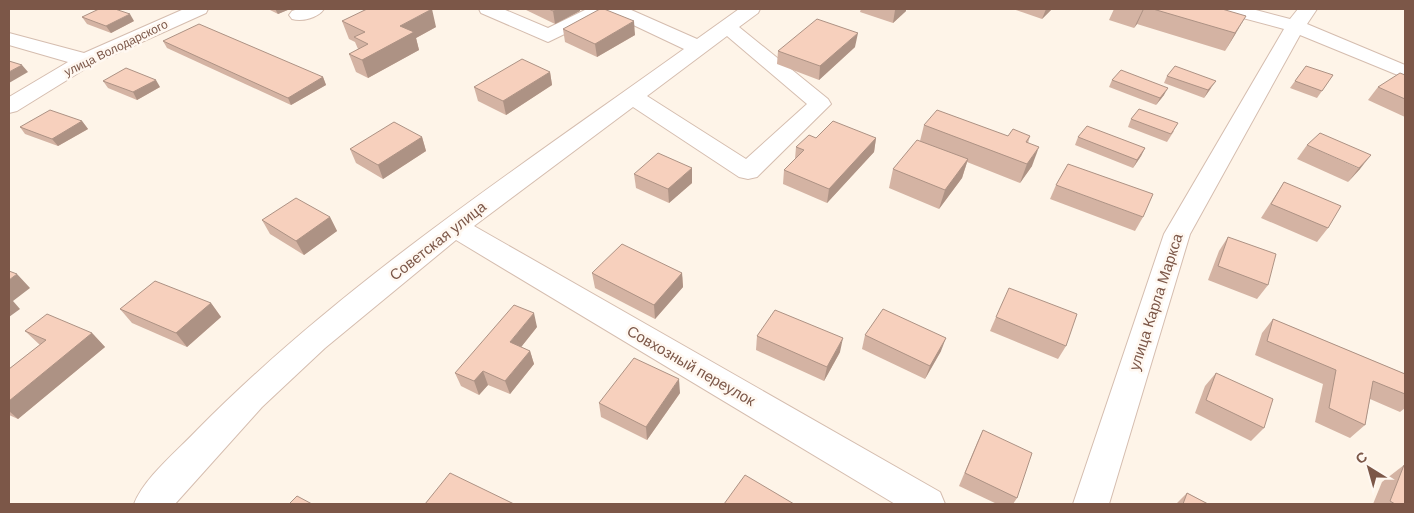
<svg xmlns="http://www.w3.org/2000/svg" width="1414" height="513" viewBox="0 0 1414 513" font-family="'DM Sans',sans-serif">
<rect width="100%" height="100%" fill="#fef4e8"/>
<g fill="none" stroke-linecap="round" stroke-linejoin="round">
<!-- minor casing -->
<g stroke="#d5bdaf" stroke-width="2">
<g id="minor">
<polygon points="184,9 208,9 206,13 93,64 17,111 9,113 9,97 68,62 9,45 9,33 84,53"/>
<path d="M298 9H324C318 18 302 22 292 19L289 15 292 11Z"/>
<path d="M479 9H503L548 28 587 9H629L697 39 739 9H760L758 13 739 27 828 99 831 104 757 177 748 179 739 177 633 107 474 226 940 492 945 504H895L456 240 325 348 262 407 175 504H134C144 478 177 451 197 430 341 284 518 168 684 49L608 13 548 42 481 13ZM727 36 807 104 746 159 647 96Z"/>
<polygon points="1222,9 1252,9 1290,19 1298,9 1317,9 1307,24 1405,65 1405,78 1300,35 1190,234 1109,504 1073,504 1164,234 1284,29 1224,13"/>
</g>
</g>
<!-- minor -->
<use href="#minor" fill="#fff" fill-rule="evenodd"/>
</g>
<!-- wall -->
<g fill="#d4b3a3">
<polygon points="268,9 290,9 278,14"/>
<polygon points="524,9 580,9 580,11 555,24"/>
<polygon points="861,9 906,9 906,11 893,23 860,12"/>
<polygon points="1013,9 1052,9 1042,19"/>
<polygon points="1114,9 1222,9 1236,33 1225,51 1137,24 1134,28 1109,20"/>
<polygon points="82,17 134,21 111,33 87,24"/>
<polygon points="342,21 436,27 416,38 419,50 368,78 356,72 349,54 358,49 355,42 349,39"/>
<polygon points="563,29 635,35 597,57 565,42"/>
<polygon points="163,41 323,77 326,85 291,105 167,48"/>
<polygon points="855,47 819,80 777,64 778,51"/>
<polygon points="550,72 552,85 506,115 478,101 474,87"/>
<polygon points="1333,75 1317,98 1290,88 1295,81"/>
<polygon points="1405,75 1405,117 1368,100 1378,87"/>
<polygon points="1167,76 1211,88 1204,98 1164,83"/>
<polygon points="1112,80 1164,95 1156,105 1109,87"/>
<polygon points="103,81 160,87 137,100 108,88"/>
<polygon points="1131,119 1174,131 1167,142 1128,127"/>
<polygon points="82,121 88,129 58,146 25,134 20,127"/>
<polygon points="924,125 1008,136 1030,136 1028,143 1032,166 1020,183 967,162 962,178 939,209 889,188 893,169 920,141"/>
<polygon points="422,137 426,151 383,179 356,163 350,149"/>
<polygon points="1078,137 1145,148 1141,156 1133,168 1075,145"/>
<polygon points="876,138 874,152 827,203 783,184 784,170 795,159 796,147"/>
<polygon points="1307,145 1360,169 1348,182 1297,159"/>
<polygon points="634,174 692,183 669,203 636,188"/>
<polygon points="1284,182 1328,228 1317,242 1261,218"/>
<polygon points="1056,185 1143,217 1135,231 1050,199"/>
<polygon points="330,217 337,231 304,255 270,234 262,220"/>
<polygon points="1228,237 1268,285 1257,299 1208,280 1219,251"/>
<polygon points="592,273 682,273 683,287 655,319 595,288"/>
<polygon points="211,303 221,317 187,347 132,323 120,309"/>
<polygon points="996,317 1066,346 1058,359 990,331"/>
<polygon points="1273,319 1405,374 1405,408 1400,412 1370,399 1365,425 1350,438 1315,422 1323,384 1255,355 1262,333"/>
<polygon points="537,327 521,347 530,351 534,364 510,394 488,385 479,395 461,386 455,373"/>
<polygon points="25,331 92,333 105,347 18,419 9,415 9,369 40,345"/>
<polygon points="865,335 941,351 925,379 862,349"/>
<polygon points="757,336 840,352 824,381 756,350"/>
<polygon points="1216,373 1264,428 1251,441 1195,413 1205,386"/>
<polygon points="680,393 647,440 601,417 599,403"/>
<polygon points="983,430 1017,498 1013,504 997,504 959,486 977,443"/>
<polygon points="1404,465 1405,504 1373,504 1382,482"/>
<polygon points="1187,493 1208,504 1176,504"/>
</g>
<!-- shaded-wall -->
<g fill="#ad9284">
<polygon points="275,9 290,9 278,14"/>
<polygon points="432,9 436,27 416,38 419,50 368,78 362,60 400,26"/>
<polygon points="557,9 580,9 580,11 555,24 553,11"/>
<polygon points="896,9 906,9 906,11 893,23 895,10"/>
<polygon points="1046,9 1052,9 1042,19"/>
<polygon points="1143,9 1144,9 1137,24 1134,28"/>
<polygon points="130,14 134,21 111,33 106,26"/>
<polygon points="1246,16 1236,33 1225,51 1235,33"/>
<polygon points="634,21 635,35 597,57 595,44"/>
<polygon points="858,33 855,47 819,80 820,66"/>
<polygon points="22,65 28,72 9,83 9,72"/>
<polygon points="550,72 552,85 506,115 503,101"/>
<polygon points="323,77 326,85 291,105 288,98"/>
<polygon points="156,80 160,87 137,100 133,92"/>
<polygon points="1216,81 1211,88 1204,98 1208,90"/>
<polygon points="1168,88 1164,95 1156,105 1160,98"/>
<polygon points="82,121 88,129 58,146 52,139"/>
<polygon points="422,137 426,151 383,179 378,165"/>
<polygon points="876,138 874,152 827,203 829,189"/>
<polygon points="1039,147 1032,166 1020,183 1027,164"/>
<polygon points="1145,148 1141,156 1133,168 1137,160"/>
<polygon points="1371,155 1360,169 1348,182 1359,168"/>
<polygon points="968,159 962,178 939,209 945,190"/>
<polygon points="692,168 692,183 669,203 668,189"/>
<polygon points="330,217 337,231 304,255 296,241"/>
<polygon points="682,273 683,287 655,319 654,305"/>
<polygon points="17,274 30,288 13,301 20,309 9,317 9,280"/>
<polygon points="211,303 221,317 187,347 176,333"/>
<polygon points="534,313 537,327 514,356 510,342"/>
<polygon points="92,333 105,347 18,419 9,411 9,401"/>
<polygon points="843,338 840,352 824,381 827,367"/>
<polygon points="946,338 941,351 925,379 930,366"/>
<polygon points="530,351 534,364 510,394 505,381"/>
<polygon points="483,371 488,385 479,395 474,381"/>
<polygon points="679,379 680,393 647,440 646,427"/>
</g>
<!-- building -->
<g fill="#f7d0bd" stroke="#ad9284">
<polygon points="99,9 115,9 130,14 106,26 82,17"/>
<polygon points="367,9 432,9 400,26 414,32 362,60 349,54 368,44 354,37 365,32 342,21"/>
<polygon points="549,9 557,9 553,11"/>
<polygon points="600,9 604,9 634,21 595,44 563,29"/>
<polygon points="1153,9 1222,9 1246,16 1235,33"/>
<polygon points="817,19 858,33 820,66 778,51"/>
<polygon points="199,24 323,77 288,98 163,41"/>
<polygon points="522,59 550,72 503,101 474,87"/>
<polygon points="9,61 22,65 9,72"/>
<polygon points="1175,66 1216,81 1208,90 1167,76"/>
<polygon points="1306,66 1333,75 1322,91 1295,81"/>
<polygon points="126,68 156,80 133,92 103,81"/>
<polygon points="1121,70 1168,88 1160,98 1112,80"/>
<polygon points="1400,73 1405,75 1405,99 1378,87"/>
<polygon points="1139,109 1178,123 1171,134 1131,119"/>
<polygon points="50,110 82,121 52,139 20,127"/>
<polygon points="937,110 1008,136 1013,129 1030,136 1026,142 1039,147 1027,164 924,125"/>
<polygon points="833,121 876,138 829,189 784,170 804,150 796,147 809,135 816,138"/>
<polygon points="394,122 422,137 378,165 350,149"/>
<polygon points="1087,126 1145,148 1137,160 1078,137"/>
<polygon points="1320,133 1371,155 1359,168 1307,145"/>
<polygon points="917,140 968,159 945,190 893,169"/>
<polygon points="658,153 692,168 668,189 634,174"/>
<polygon points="1068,164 1153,194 1143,217 1056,185"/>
<polygon points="1284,182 1341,206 1328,228 1271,204"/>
<polygon points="296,198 330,217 296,241 262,220"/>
<polygon points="1228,237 1276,254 1268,285 1218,266"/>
<polygon points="622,244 682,273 654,305 592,273"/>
<polygon points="9,271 17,274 9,280"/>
<polygon points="155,281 211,303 176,333 120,309"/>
<polygon points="1009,288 1077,314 1066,346 996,317"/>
<polygon points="514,305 534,313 510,342 530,351 505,381 483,371 474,381 455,373"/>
<polygon points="883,309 946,338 930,366 865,335"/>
<polygon points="775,310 843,338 827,367 757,336"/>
<polygon points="47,314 92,333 9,401 9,369 46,340 25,331"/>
<polygon points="1273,319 1405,374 1405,394 1373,381 1365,425 1329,408 1336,370 1267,341"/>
<polygon points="634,358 679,379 646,427 599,403"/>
<polygon points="1216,373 1273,399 1264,428 1206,400"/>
<polygon points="983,430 1032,453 1017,498 965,473"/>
<polygon points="1404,465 1405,466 1405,504 1395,504 1390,501"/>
<polygon points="450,473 514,504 425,504"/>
<polygon points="745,475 794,504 724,504"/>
<polygon points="1187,493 1208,504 1183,504"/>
<polygon points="297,496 312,504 289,504"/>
</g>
<g text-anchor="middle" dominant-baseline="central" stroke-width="5" stroke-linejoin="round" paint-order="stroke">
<!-- far-street labels -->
<g font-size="12" fill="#7c5748" stroke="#fff8f1">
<text transform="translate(116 48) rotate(-26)">улица Володарского</text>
</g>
<!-- street labels -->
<g font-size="15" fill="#7c5748" stroke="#fff8f1">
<text transform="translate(438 241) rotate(-38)">Советская улица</text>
<text transform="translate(1156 302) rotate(-72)">улица Карла Маркса</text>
<text transform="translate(691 366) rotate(30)">Совхозный переулок</text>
</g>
</g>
<!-- border -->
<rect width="1414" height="513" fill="none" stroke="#7c5748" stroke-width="20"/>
<!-- north arrow -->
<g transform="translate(1369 468) rotate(323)" stroke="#fff8f1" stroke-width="4" paint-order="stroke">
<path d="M0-4L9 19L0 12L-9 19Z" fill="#7c5748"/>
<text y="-8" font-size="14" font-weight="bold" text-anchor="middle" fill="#7c5748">С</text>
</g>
</svg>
